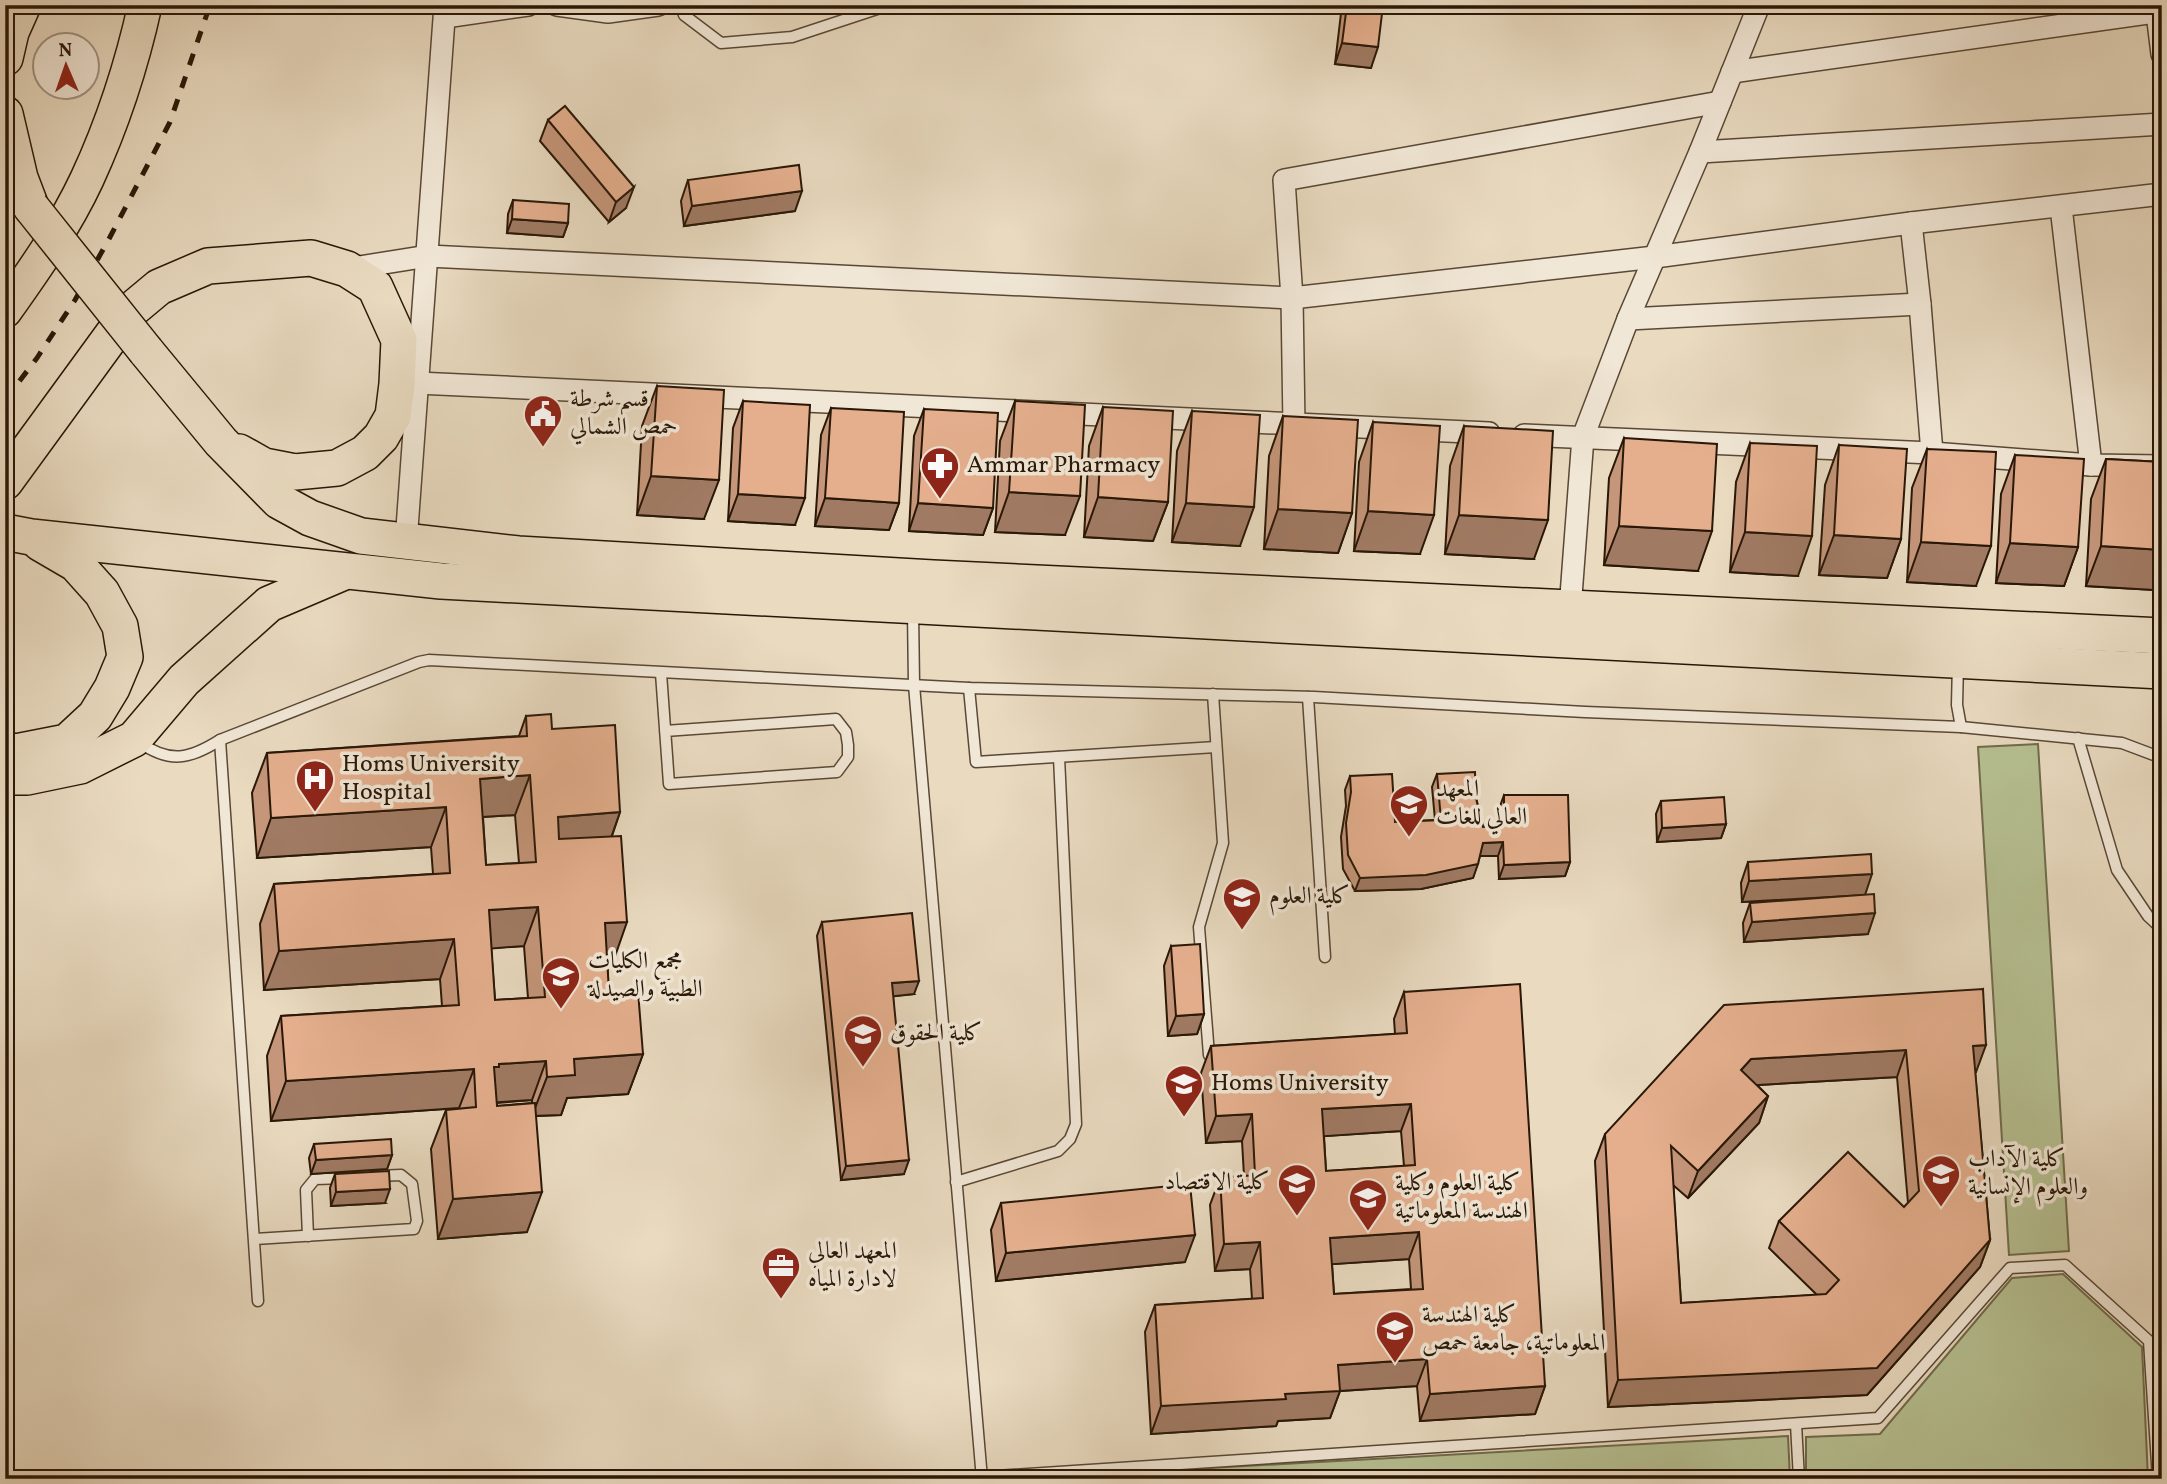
<svg xmlns="http://www.w3.org/2000/svg" width="2167" height="1484" viewBox="0 0 2167 1484" font-family="Vollkorn,Amiri,serif">
<rect width="100%" height="100%" fill="#e9dac0"/>
<filter id="stains"><feTurbulence type="fractalNoise" baseFrequency=".00286" numOctaves="4"/><feColorMatrix values="0 0 0 0 .2 0 0 0 0 .09 0 0 0 0 .02 0 0 0 .5 -.17"/></filter>
<radialGradient id="worn" r=".72"><stop offset=".6" stop-color="#630" stop-opacity="0"/><stop offset="1" stop-color="#630" stop-opacity=".3"/></radialGradient>
<!-- green -->
<g fill="#b6c092" stroke="#706c4c" stroke-width="2">
<polygon points="2038,744 2069,1251 2009,1255 1978,747"/>
<polygon points="2063,1274 2142,1347 2148,1479 1806,1479 1806,1437 1880,1434 2012,1278"/>
<polygon points="1788,1436 1790,1479 1011,1479"/>
<polygon points="963,1471 964,1479 822,1479"/>
</g>
<g fill="none" stroke-linecap="round" stroke-linejoin="round">
<!-- service casing -->
<g stroke="#594835" stroke-width="13">
<g id="service">
<polyline points="681,5 684,15 721,43 792,37 889,5"/>
<polyline points="913,611 914,685 982,1479"/>
<polyline points="1958,663 1957,705 1961,727"/>
<polyline points="661,673 669,784 837,772 848,757 848,745 846,732 836,719 665,731"/>
<polyline points="969,688 976,762 1216,747"/>
<polyline points="1308,697 1325,957"/>
<polyline points="2078,738 2117,870 2148,916 2162,929"/>
<polyline points="220,740 258,1301"/>
<path d="M139 742C170 764 190 759 220 740L419 662 429 660 969 688 1314 697 1585 712 1961 727 2122 743 2162 758"/>
<polyline points="1209,1055 1199,927 1223,843 1213,694"/>
<polyline points="956,1182 1058,1151 1070,1139 1076,1124 1059,757"/>
<polyline points="308,1236 306,1190 315,1179 346,1178"/>
<polyline points="255,1239 414,1229 417,1221 412,1184 401,1175 376,1176"/>
<polyline points="1796,1424 1799,1479"/>
<polyline points="982,1477 1878,1418 2010,1268 2065,1265 2149,1341 2158,1479"/>
</g>
</g>
<!-- minor casing -->
<g stroke="#594835" stroke-width="24">
<g id="minor">
<polyline points="557,5 608,12 658,5"/>
<polyline points="2156,5 2162,54"/>
<polyline points="445,17 528,5"/>
<polyline points="1732,72 2162,11"/>
<polyline points="1700,152 2162,124"/>
<polyline points="2061,207 2091,465"/>
<polyline points="1911,223 1920,304 1932,453"/>
<polyline points="347,269 428,256 1292,298 1655,257 1911,223 2162,194"/>
<polyline points="1628,319 1920,304"/>
<polyline points="397,384 417,383 1489,433"/>
<polyline points="1294,426 1292,298 1284,180 1720,102"/>
<polyline points="1524,435 1932,453 2091,465 2162,466"/>
<polyline points="406,542 445,5"/>
<polyline points="1570,609 1583,437 1628,319 1700,152 1759,5"/>
</g>
</g>
<!-- primary casing -->
<g stroke="#291707" stroke-width="36">
<path id="primary" d="M5 311C35 269 65 226 87 179 112 125 132 64 145 5"/>
</g>
<!-- trunk casing -->
<g stroke="#291707" stroke-width="38">
<g id="trunk">
<polyline points="5,58 11,32 23,5"/>
<polyline points="5,114 20,178 31,207"/>
<polyline points="146,351 221,442 279,501 310,518 361,536 518,554 933,578 2162,636"/>
<polyline points="5,482 129,312 159,287 208,266 311,258 347,269 375,287 399,340 397,384 393,416 381,437 365,453 337,468 295,472 264,466 239,452"/>
<polyline points="5,532 31,537 441,581 2162,671"/>
<polyline points="5,750 16,752 67,742 95,716 112,688 125,657 120,626 102,593 76,564 40,543"/>
<polyline points="5,777 27,777 80,766 134,739 184,680 269,604 344,572"/>
</g>
</g>
<!-- service -->
<use href="#service" stroke="#f1e7d6" stroke-width="10"/>
<!-- minor -->
<use href="#minor" stroke="#f1e7d6" stroke-width="21"/>
<!-- primary -->
<use href="#primary" stroke="#e9dac0" stroke-width="33"/>
<!-- trunk -->
<use href="#trunk" stroke="#e9dac0" stroke-width="35"/>
<!-- rail -->
<polyline stroke="#291707" stroke-width="5" stroke-dasharray="12 12" stroke-linecap="butt" points="5,400 37,358 75,300 110,237 170,122 210,5"/>
<!-- trunk-bridge casing -->
<g stroke="#291707" stroke-width="38" stroke-linecap="butt">
<polyline id="trunk-bridge" points="31,207 146,351"/>
</g>
<!-- trunk-bridge -->
<use href="#trunk-bridge" stroke="#e9dac0" stroke-width="35"/>
</g>
<!-- wall -->
<g fill="#c5967a" stroke="#291707" stroke-width="2" fill-rule="evenodd">
<polygon points="1342,5 1383,5 1371,68 1335,64"/>
<polygon points="548,120 626,208 609,222 540,141"/>
<polygon points="688,180 795,211 684,226 681,201"/>
<polygon points="513,200 568,223 563,237 507,233 508,214"/>
<polygon points="657,386 704,519 637,515 642,426"/>
<polygon points="743,401 795,525 728,521 733,428"/>
<polygon points="1015,401 1065,535 995,532 1000,441"/>
<polygon points="1103,407 1168,502 1153,541 1084,537 1089,446"/>
<polygon points="831,408 899,503 889,530 815,526 821,435"/>
<polygon points="924,409 993,508 983,535 909,531 914,436"/>
<polygon points="1192,411 1240,546 1172,542 1177,451"/>
<polygon points="1283,416 1352,513 1338,553 1264,549 1269,456"/>
<polygon points="1373,422 1420,554 1354,551 1359,462"/>
<polygon points="1464,426 1534,559 1445,554 1450,466"/>
<polygon points="1624,438 1698,571 1604,565 1609,478"/>
<polygon points="1750,443 1798,576 1730,572 1736,482"/>
<polygon points="1839,445 1901,539 1887,578 1819,575 1825,485"/>
<polygon points="1927,449 1976,586 1907,582 1912,488"/>
<polygon points="2015,455 2078,547 2064,586 1996,583 2001,494"/>
<polygon points="2106,459 2162,462 2162,569 2154,590 2086,586 2091,499"/>
<path d="M526 716 552 729 620 812 612 836 613 962H607L609 992 643 1054 628 1094 567 1098 561 1115 536 1116 527 1232 438 1239 431 1149 446 1110 459 1108 271 1121 267 1056 281 1016 442 1006 440 979 264 990 260 924 274 884 433 874 431 847 257 858 252 793 267 753 519 736ZM515 815 519 863 486 865 483 817ZM524 946 528 998 495 1000 491 948ZM532 1100V1103L497 1106V1103Z"/>
<polygon points="1437,774 1476,798 1483,827 1499,826 1499,809 1504,795 1570,862 1565,876 1499,879 1498,856 1480,856 1473,878 1421,889 1355,891 1343,869 1341,837 1346,806 1345,790 1350,776 1395,822 1435,820 1432,787"/>
<polygon points="1661,801 1726,824 1721,838 1657,842 1656,814"/>
<polygon points="1748,862 1865,895 1868,934 1744,942 1743,923 1750,903 1855,895 1742,902 1741,883"/>
<polygon points="822,922 914,994 893,996 904,1174 841,1180 817,936"/>
<polygon points="1171,946 1204,1014 1197,1034 1168,1036 1164,966"/>
<path d="M1983 989 1976 1072H1975L1990 1240 1980 1267 1867 1395 1608 1407 1595 1161 1605 1134ZM1897 1077 1908 1203 1904 1207 1779 1221 1769 1248 1817 1295 1681 1303 1673 1185 1688 1198 1759 1123 1768 1096 1757 1085Z"/>
<path d="M1404 992 1545 1386 1535 1414 1420 1421 1417 1386 1340 1391 1330 1418 1278 1421 1276 1426 1151 1434 1145 1332 1155 1305 1252 1299 1250 1269 1215 1271 1210 1205 1220 1178 1244 1176 1242 1141 1206 1143 1201 1073 1211 1046 1395 1034 1394 1019ZM1401 1131 1404 1166 1326 1171 1324 1136ZM1409 1259 1411 1289 1334 1294 1332 1264Z"/>
<polygon points="314,1144 392,1155 387,1169 311,1174 309,1158"/>
<polygon points="335,1174 385,1203 331,1206 330,1188"/>
<polygon points="1001,1203 1185,1262 996,1281 991,1230"/>
</g>
<!-- shaded-wall -->
<g fill="#a07a63" stroke="#291707" stroke-width="2">
<polygon points="1342,43 1378,47 1371,68 1335,64"/>
<polygon points="634,187 626,208 609,222 616,202"/>
<polygon points="802,191 795,211 684,226 692,206"/>
<polygon points="512,219 568,223 563,237 507,233"/>
<polygon points="651,476 719,480 704,519 637,515"/>
<polygon points="1009,492 1080,496 1065,535 995,532"/>
<polygon points="738,494 805,498 795,525 728,521"/>
<polygon points="1098,497 1168,502 1153,541 1084,537"/>
<polygon points="825,498 899,503 889,530 815,526"/>
<polygon points="918,503 993,508 983,535 909,531"/>
<polygon points="1186,503 1254,507 1240,546 1172,542"/>
<polygon points="1278,509 1352,513 1338,553 1264,549"/>
<polygon points="1368,511 1434,515 1420,554 1354,551"/>
<polygon points="1459,515 1548,520 1534,559 1445,554"/>
<polygon points="1619,526 1712,531 1698,571 1604,565"/>
<polygon points="1745,532 1812,536 1798,576 1730,572"/>
<polygon points="1834,535 1901,539 1887,578 1819,575"/>
<polygon points="1921,542 1991,546 1976,586 1907,582"/>
<polygon points="2010,543 2078,547 2064,586 1996,583"/>
<polygon points="2101,546 2162,550 2162,569 2154,590 2086,586"/>
<polygon points="530,775 515,815 466,818 480,779"/>
<polygon points="446,807 431,847 257,858 271,818"/>
<polygon points="620,812 606,852 544,856 558,817"/>
<polygon points="1726,824 1721,838 1657,842 1662,828"/>
<polygon points="1503,842 1498,856 1478,856 1483,843"/>
<polygon points="1570,862 1565,876 1499,879 1504,865"/>
<polygon points="1478,864 1473,878 1421,889 1355,891 1360,878"/>
<polygon points="1872,874 1865,895 1742,902 1749,881"/>
<polygon points="538,907 524,946 474,950 489,910"/>
<polygon points="1875,913 1868,934 1744,942 1752,922"/>
<polygon points="627,922 613,962 590,963 605,923"/>
<polygon points="454,939 440,979 264,990 279,951"/>
<polygon points="919,981 914,994 887,997 892,983"/>
<polygon points="1204,1014 1197,1034 1168,1036 1176,1016"/>
<polygon points="1986,1045 1976,1072 1963,1073 1973,1046"/>
<polygon points="1906,1050 1897,1077 1741,1086 1741,1070 1751,1059"/>
<polygon points="643,1054 628,1094 567,1098 561,1115 532,1116 547,1077 574,1059"/>
<polygon points="546,1061 532,1100 486,1103 494,1067 499,1064"/>
<polygon points="474,1069 459,1108 271,1121 286,1081"/>
<polygon points="1768,1096 1759,1123 1688,1198 1698,1171"/>
<polygon points="1411,1104 1401,1131 1313,1137 1322,1109"/>
<polygon points="1252,1114 1242,1141 1206,1143 1216,1116"/>
<polygon points="392,1155 387,1169 311,1174 316,1160"/>
<polygon points="909,1160 904,1174 841,1180 846,1166"/>
<polygon points="390,1189 385,1203 331,1206 336,1192"/>
<polygon points="542,1192 527,1232 438,1239 453,1199"/>
<polygon points="1419,1232 1409,1259 1321,1265 1330,1238"/>
<polygon points="1195,1235 1185,1262 996,1281 1006,1253"/>
<polygon points="1990,1240 1980,1267 1867,1395 1608,1407 1618,1380"/>
<polygon points="1260,1242 1250,1269 1215,1271 1224,1244"/>
<polygon points="1427,1359 1417,1386 1340,1391 1330,1418 1278,1421 1276,1426 1151,1434 1161,1406 1285,1394 1338,1365"/>
<polygon points="1545,1386 1535,1414 1420,1421 1430,1394"/>
</g>
<!-- building -->
<g fill="#e5af8e" stroke="#291707" stroke-width="2" fill-rule="evenodd">
<polygon points="1347,5 1383,5 1378,47 1342,43"/>
<polygon points="565,106 634,187 616,202 548,120"/>
<polygon points="799,165 802,191 692,206 688,180"/>
<polygon points="513,200 569,204 568,223 512,219"/>
<polygon points="657,386 724,390 719,480 651,476"/>
<polygon points="743,401 810,405 805,498 738,494"/>
<polygon points="1015,401 1085,405 1080,496 1009,492"/>
<polygon points="1103,407 1173,411 1168,502 1098,497"/>
<polygon points="831,408 904,412 899,503 825,498"/>
<polygon points="924,409 998,413 993,508 918,503"/>
<polygon points="1192,411 1260,415 1254,507 1186,503"/>
<polygon points="1283,416 1358,420 1352,513 1278,509"/>
<polygon points="1373,422 1440,426 1434,515 1368,511"/>
<polygon points="1464,426 1553,431 1548,520 1459,515"/>
<polygon points="1624,438 1717,444 1712,531 1619,526"/>
<polygon points="1750,443 1817,446 1812,536 1745,532"/>
<polygon points="1839,445 1907,449 1901,539 1834,535"/>
<polygon points="1927,449 1996,452 1991,546 1921,542"/>
<polygon points="2015,455 2084,459 2078,547 2010,543"/>
<polygon points="2106,459 2162,462 2162,550 2101,546"/>
<path d="M551 714 552 729 615 725 620 812 558 817 559 839 621 836 627 922 605 923 609 992 638 991 643 1054 574 1059 575 1075 547 1077 546 1061 499 1064V1067H494L497 1106 535 1103 542 1192 453 1199 446 1110 476 1107 474 1069 286 1081 281 1016 459 1005 454 939 279 951 274 884 450 873 446 807 271 818 267 753 527 736 526 716ZM530 775 536 862 486 865 480 779ZM538 907 545 997 495 1000 489 910Z"/>
<polygon points="1475,772 1476,798 1483,827 1501,826 1504,812 1504,795 1568,795 1570,862 1504,865 1503,842 1483,843 1478,864 1426,875 1360,878 1348,855 1346,823 1351,792 1350,776 1392,774 1395,822 1441,820 1437,774"/>
<polygon points="1724,797 1726,824 1662,828 1661,801"/>
<polygon points="1871,854 1872,874 1749,881 1748,862"/>
<polygon points="1874,894 1875,913 1752,922 1750,903"/>
<polygon points="912,913 919,981 892,983 909,1160 846,1166 822,922"/>
<polygon points="1200,944 1204,1014 1176,1016 1171,946"/>
<path d="M1520 984 1545 1386 1430 1394 1427 1359 1338 1365 1340 1391 1285 1394 1286 1399 1161 1406 1155 1305 1263 1298 1260 1242 1224 1244 1220 1178 1255 1175 1252 1114 1216 1116 1211 1046 1407 1033 1404 992ZM1411 1104 1415 1165 1326 1171 1322 1109ZM1419 1232 1423 1289 1334 1294 1330 1238Z"/>
<path d="M1983 989 1986 1045 1973 1046 1990 1240 1877 1368 1618 1380 1605 1134 1724 1005ZM1906 1050 1919 1191 1904 1207 1848 1152 1779 1221 1839 1280 1826 1294 1681 1303 1671 1146 1698 1171 1768 1096 1741 1070 1751 1059Z"/>
<polygon points="391,1139 392,1155 316,1160 314,1144"/>
<polygon points="389,1171 390,1189 336,1192 335,1174"/>
<polygon points="1190,1184 1195,1235 1006,1253 1001,1203"/>
</g>
<!-- icons -->
<defs>
<g id="civic-pin" transform="scale(2.0125)"><path d="M0 17L-7.5 6A9.5 9.5 0 1 1 7.5 6Z" fill="#8f2418" stroke="#f1e7d6"/><path d="M-.6-6.5H3V-4.5H.6V-3L4-1V1h2V6H-6V1h2V-1L-.6-3ZM-1.2 2.5V6h2.4V2.5Z" fill="#fff"/></g>
<g id="pharmacy-pin" transform="scale(2.0125)"><path d="M0 17L-7.5 6A9.5 9.5 0 1 1 7.5 6Z" fill="#8f2418" stroke="#f1e7d6"/><path d="M-2-6h4v4h4v4h-4v4h-4v-4h-4v-4h4Z" fill="#fff"/></g>
<g id="hospital-pin" transform="scale(2.0125)"><path d="M0 17L-7.5 6A9.5 9.5 0 1 1 7.5 6Z" fill="#8f2418" stroke="#f1e7d6"/><path d="M-5-5h3v3.5h4V-5h3V5h-3V1.5h-4V5h-3Z" fill="#fff"/></g>
<g id="university-pin" transform="scale(2.0125)"><path d="M0 17L-7.5 6A9.5 9.5 0 1 1 7.5 6Z" fill="#8f2418" stroke="#f1e7d6"/><path d="M0-5L7-2L0 1L-7-2ZM-4 1L0 2.5L4 1V4Q0 6-4 4Z" fill="#fff"/></g>
<g id="office-pin" transform="scale(2.0125)"><path d="M0 17L-7.5 6A9.5 9.5 0 1 1 7.5 6Z" fill="#8f2418" stroke="#f1e7d6"/><path d="M-6-3h4V-5.5h4V-3h4V5H-6ZM-1-4.5V-3h2v-1.5ZM-6 0V1H6V0Z" fill="#fff"/></g>
</defs>
<g fill-rule="evenodd">
<use href="#civic-pin" x="543" y="414"/>
<use href="#pharmacy-pin" x="940" y="466"/>
<use href="#hospital-pin" x="315" y="779"/>
<use href="#university-pin" x="1409" y="804"/>
<use href="#university-pin" x="1242" y="897"/>
<use href="#university-pin" x="561" y="976"/>
<use href="#university-pin" x="863" y="1034"/>
<use href="#university-pin" x="1184" y="1084"/>
<use href="#university-pin" x="1941" y="1174"/>
<use href="#university-pin" x="1297" y="1183"/>
<use href="#university-pin" x="1368" y="1198"/>
<use href="#office-pin" x="781" y="1266"/>
<use href="#university-pin" x="1395" y="1330"/>
</g>
<g text-anchor="middle" dominant-baseline="central" stroke-width="7" stroke-linejoin="round" paint-order="stroke">
<!-- poi labels -->
<g font-size="24" fill="#291707" stroke="#f1e7d6" text-anchor="start">
<text x="570" y="400">قسم شرطة<tspan x="570" dy="28">حمص الشمالي</tspan></text>
<text x="967" y="466">Ammar Pharmacy</text>
<text x="342" y="765">Homs University<tspan x="342" dy="28">Hospital</tspan></text>
<text x="1436" y="790">المعهد<tspan x="1436" dy="28">العالي للغات</tspan></text>
<text x="1269" y="897">كلية العلوم</text>
<text x="588" y="962">مجمع الكليات<tspan x="588" dy="28">الطبية والصيدلة</tspan></text>
<text x="890" y="1034">كلية الحقوق</text>
<text x="1211" y="1084">Homs University</text>
<text x="1968" y="1160">كلية الآداب<tspan x="1968" dy="28">والعلوم الإنسانية</tspan></text>
<text x="1270" y="1183" text-anchor="end">كلية الاقتصاد</text>
<text x="1395" y="1184">كلية العلوم وكلية<tspan x="1395" dy="28">الهندسة المعلوماتية</tspan></text>
<text x="808" y="1252">المعهد العالي<tspan x="808" dy="28">لادارة المياه</tspan></text>
<text x="1422" y="1316">كلية الهندسة<tspan x="1422" dy="28">المعلوماتية، جامعة حمص</tspan></text>
</g>
</g>
<!-- margin -->
<rect width="2167" height="1484" fill="none" stroke="#e9dac0" stroke-width="28"/>
<rect x="7" y="7" width="2153" height="1470" fill="none" stroke="#291707" stroke-width="3.5"/>
<rect x="14" y="14" width="2139" height="1456" fill="none" stroke="#291707" stroke-width="2"/>
<!-- north arrow -->
<g transform="translate(66 66) rotate(358)"><circle r="33" fill="#f1e7d6" stroke="#a19483" stroke-width="2"/>
<path d="M0-5L12 26L0 18L-12 26Z" fill="#8f2418"/>
<text y="-10" font-size="19" font-weight="bold" text-anchor="middle" fill="#291707">N</text>
</g>
<rect width="100%" height="100%" filter="url(#stains)"/>
<rect width="100%" height="100%" fill="url(#worn)"/>
</svg>
